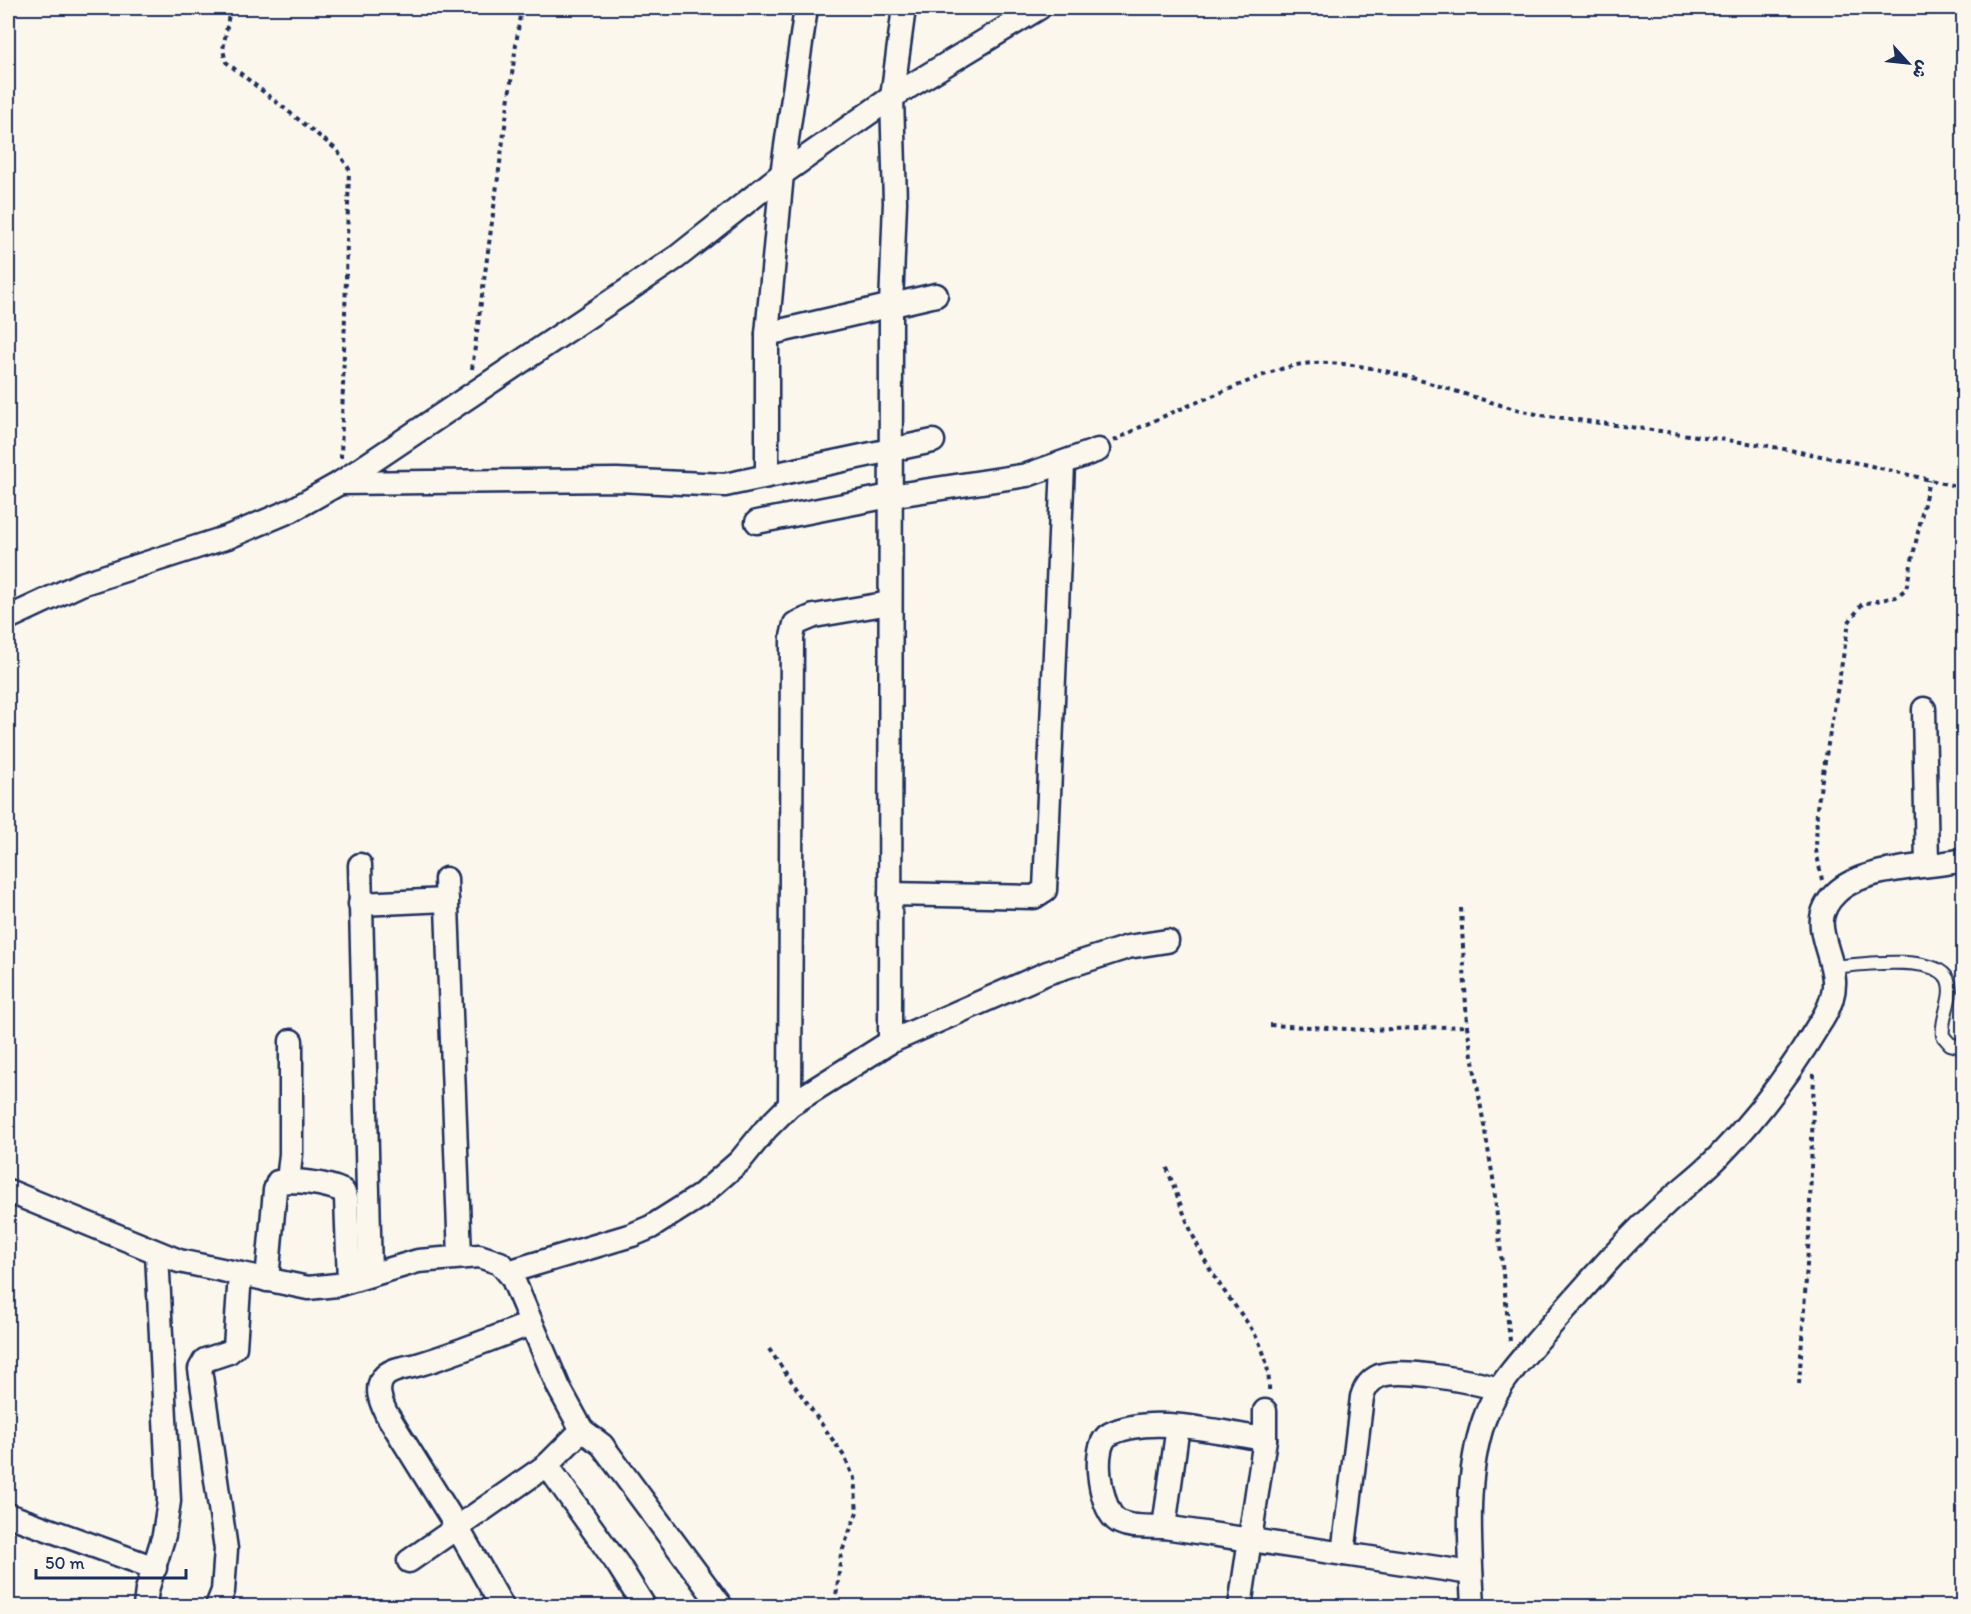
<svg xmlns="http://www.w3.org/2000/svg" width="1971" height="1614" viewBox="0 0 1971 1614" font-family="Itim,'Playpen Sans Arabic',sans-serif">
<rect width="100%" height="100%" fill="#fbf7ec"/>
<filter id="ink" filterUnits="userSpaceOnUse"><feTurbulence type="fractalNoise" baseFrequency=".0167" numOctaves="2"/><feDisplacementMap in="SourceGraphic" scale="12" xChannelSelector="R" yChannelSelector="G"/><feConvolveMatrix kernelMatrix="1 2 1 2 8 2 1 2 1" color-interpolation-filters="sRGB"/></filter>
<g filter="url(#ink)">
<g fill="none" stroke-linecap="round" stroke-linejoin="round">
<!-- service casing -->
<g stroke="#1b2f5e" stroke-width="16">
<path id="service" d="M1832 967C1856 965 1936 953 1948 980 1955 997 1940 1018 1943 1036L1950 1044 1964 1048"/>
</g>
<!-- minor casing -->
<g stroke="#1b2f5e" stroke-width="27">
<g id="minor">
<polyline points="767,334 936,295"/>
<polyline points="767,476 767,334 782,174 806,8"/>
<polyline points="340,483 617,480 725,485 933,441"/>
<polyline points="757,522 890,496 1027,475 1098,450"/>
<polyline points="8,618 81,584 228,537 292,510 340,483 677,257 782,174 892,97 1039,8"/>
<polyline points="1924,709 1927,865"/>
<polyline points="360,865 370,1274"/>
<polyline points="446,879 460,1257"/>
<polyline points="890,894 1034,897 1045,890 1063,464"/>
<polyline points="360,904 447,900"/>
<polyline points="890,1042 891,306 895,202 892,97 904,8"/>
<polyline points="790,1105 792,637 795,624 814,616 890,603"/>
<polyline points="288,1181 291,1154 291,1041"/>
<polyline points="8,1191 179,1261 308,1288 337,1285 418,1261 479,1256 500,1263 512,1277 559,1388 582,1430 547,1465 409,1561"/>
<polyline points="508,1272 632,1235 651,1227 700,1196 740,1161 766,1129 790,1105 890,1042 1047,973 1128,947 1167,941"/>
<path d="M267 1280 275 1190 278 1182C298 1180 325 1183 343 1191L346 1198 349 1281"/>
<path d="M1265 1411V1439C1221 1433 1151 1413 1110 1434 1090 1444 1100 1506 1115 1519 1126 1529 1149 1526 1164 1527L1471 1573"/>
<polyline points="582,1430 602,1445 721,1606"/>
<polyline points="547,1465 619,1566 644,1606"/>
<polyline points="8,1515 155,1568"/>
<polyline points="1164,1527 1178,1426"/>
<path d="M1343 1554 1362 1397C1365 1387 1370 1380 1379 1376 1403 1367 1474 1382 1499 1389"/>
<polyline points="145,1606 147,1590 164,1535 169,1501 157,1253"/>
<polyline points="217,1606 223,1591 226,1549 200,1369 205,1360 229,1352 235,1347 240,1274"/>
<path d="M502 1606 457 1527 386 1413C381 1402 375 1389 383 1378 391 1368 406 1368 417 1365 455 1354 493 1338 530 1324"/>
<polyline points="1240,1606 1265,1439"/>
<path d="M1473 1606C1470 1546 1464 1478 1484 1420 1496 1385 1522 1359 1546 1331 1584 1288 1621 1244 1664 1205 1682 1188 1702 1174 1719 1156 1756 1118 1791 1071 1818 1026 1827 1013 1835 996 1834 980 1832 947 1806 922 1836 893 1863 866 1927 868 1964 860"/>
</g>
</g>
<!-- path -->
<g stroke="#1b2f5e" stroke-width="4" stroke-dasharray="4.5 4.5" stroke-linecap="butt">
<polyline points="230,8 223,50 226,62 337,150 349,169 341,458"/>
<polyline points="472,369 521,8"/>
<path d="M1114 441C1151 420 1188 406 1227 390 1255 379 1284 364 1314 363 1386 360 1470 401 1541 415L1763 445 1863 464 1964 488"/>
<polyline points="1822,880 1816,850 1817,808 1849,622 1862,604 1896,597 1906,589 1929,480"/>
<polyline points="1461,908 1467,1026 1493,1178 1510,1341"/>
<polyline points="1270,1025 1367,1030 1467,1026"/>
<path d="M1167 1168C1180 1203 1193 1242 1213 1274 1239 1318 1271 1337 1269 1393"/>
<polyline points="769,1349 844,1456 854,1478 857,1512 841,1554 835,1606"/>
<polyline points="1799,1384 1809,1235 1814,1073"/>
</g>
<!-- service -->
<use href="#service" stroke="#fbf7ec" stroke-width="12"/>
<!-- minor -->
<use href="#minor" stroke="#fbf7ec" stroke-width="22"/>
</g>
</g>
<!-- margin -->
<rect width="1971" height="1614" fill="none" stroke="#fbf7ec" stroke-width="30"/>
<rect x="15" y="15" width="1941" height="1584" fill="none" stroke="#1b2f5e" stroke-width="2" filter="url(#ink)"/>
<!-- north arrow -->
<g transform="translate(1908 63) rotate(117)" stroke="#fbf7ec" stroke-width="4.5" paint-order="stroke">
<path d="M0-4.5L10 22L0 15L-10 22Z" fill="#1b2f5e"/>
<text y="-9" font-size="16" font-weight="bold" text-anchor="middle" fill="#1b2f5e">ش</text>
</g>
<!-- scale -->
<path d="M36 1569v9h150v-9" fill="none" stroke="#1b2f5e" stroke-width="3"/>
<text x="45" y="1569" font-size="18" fill="#1b2f5e" stroke="#fbf7ec" stroke-width="4.5" paint-order="stroke">50 m</text>
</svg>
